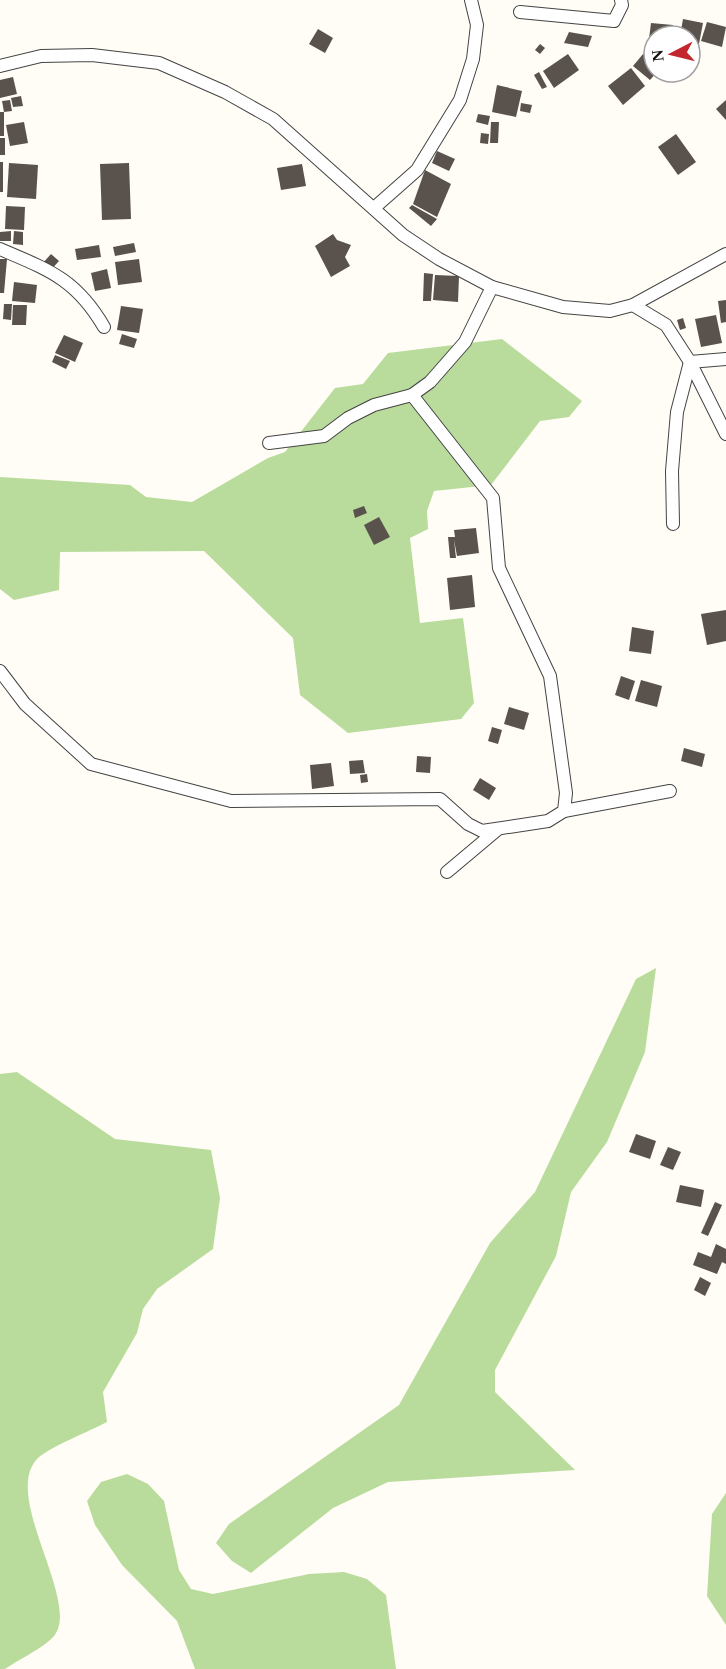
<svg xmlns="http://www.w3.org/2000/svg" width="726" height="1669" viewBox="0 0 726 1669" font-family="Georgia,serif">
<rect width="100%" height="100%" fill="#fffdf5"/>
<!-- forest -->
<g fill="#b9dc9c">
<polygon points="502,339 582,401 569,417 540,421 491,485 434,491 427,511 428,529 410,538 420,623 463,618 474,703 461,719 348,733 300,695 293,638 204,551 60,552 59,590 14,600 0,589 0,477 130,485 146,497 192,502 268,458 285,452 335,388 363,384 388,353"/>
<polygon points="656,968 645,1052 607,1142 571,1192 556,1256 495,1370 495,1392 575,1470 388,1482 333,1508 251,1573 232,1561 216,1543 229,1524 399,1405 490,1243 535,1192 636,979"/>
<path d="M17 1072 115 1139 211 1150 220 1198 213 1249 157 1289 143 1309 137 1333 103 1392 107 1422C92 1430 48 1448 38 1458 0 1495 82 1602 54 1636 45 1647 18 1660 5 1669H0V1074Z"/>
<polygon points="127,1474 148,1484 164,1501 179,1570 191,1589 213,1594 309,1574 344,1572 367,1579 386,1595 396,1669 195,1669 177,1621 122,1565 95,1525 87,1501 101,1482"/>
<polygon points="726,1493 726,1625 707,1596 712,1514"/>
</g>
<!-- building -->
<g fill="#5a524d">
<polygon points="683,19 703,23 698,49 690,48 690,36 680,36"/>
<polygon points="707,22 726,27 722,47 701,41"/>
<polygon points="651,23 673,25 672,36 654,36 654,48 648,47"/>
<polygon points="318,29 333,38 325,53 309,44"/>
<polygon points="569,32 592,36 588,47 564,43"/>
<polygon points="540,44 545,48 540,54 535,50"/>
<polygon points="568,54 579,70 554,88 543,71"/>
<polygon points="643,54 654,63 654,72 657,72 650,80 633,66"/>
<polygon points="631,68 645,86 623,105 608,86"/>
<polygon points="539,72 547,87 542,89 534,75"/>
<polygon points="13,77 17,94 0,98 0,80"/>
<polygon points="497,85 522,91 516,117 492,112"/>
<polygon points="21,96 23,106 13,107 11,98"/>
<polygon points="10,100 12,111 4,112 2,101"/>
<polygon points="726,100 726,120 716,109"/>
<polygon points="521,103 532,105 530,113 520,111"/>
<rect x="0" y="112" width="4" height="24"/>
<polygon points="478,114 490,116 488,125 476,122"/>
<polygon points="24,122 28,143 10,146 6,125"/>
<polygon points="491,122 499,122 498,143 490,143"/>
<polygon points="481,133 489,134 488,144 480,143"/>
<polygon points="676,134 696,162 678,175 658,147"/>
<rect x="0" y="138" width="5" height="17"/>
<polygon points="437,151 455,159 449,171 432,163"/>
<rect x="0" y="162" width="3" height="30"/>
<polygon points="9,163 38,165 36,199 7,197"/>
<polygon points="129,163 131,219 102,220 100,164"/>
<polygon points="302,164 306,186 281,190 277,168"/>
<polygon points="425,170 451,184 437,217 413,204"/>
<polygon points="412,205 437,219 431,226 409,208"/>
<polygon points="6,206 25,207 24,230 5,229"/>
<polygon points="11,231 11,241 0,241 0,232"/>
<polygon points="14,231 23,232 23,245 13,244"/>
<polygon points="333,234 337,240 351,245 345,257 350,266 331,277 315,246"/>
<polygon points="134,243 136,252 115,256 113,247"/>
<polygon points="99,245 101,257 77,260 75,249"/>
<polygon points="51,254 59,261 50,271 42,264"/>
<polygon points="0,259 7,259 4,293 0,293"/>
<polygon points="139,259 142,282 118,285 115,262"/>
<polygon points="107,269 111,288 95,291 91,273"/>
<polygon points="424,273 433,274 431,301 423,301"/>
<polygon points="435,275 459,276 458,302 433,300"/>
<polygon points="14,282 37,285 35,303 12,301"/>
<polygon points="726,300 726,322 721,323 718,301"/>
<polygon points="4,304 12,304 11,320 3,319"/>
<polygon points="13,305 27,305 26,325 12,325"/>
<polygon points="121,306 143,309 139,333 117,330"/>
<polygon points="716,315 722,343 701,347 695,319"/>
<polygon points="683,318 686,328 680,330 677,320"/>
<polygon points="122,334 137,339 134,348 119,344"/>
<polygon points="64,335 83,343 75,362 55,353"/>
<polygon points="55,355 70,361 66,369 52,362"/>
<polygon points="364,506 367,513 355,518 353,510"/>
<polygon points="379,517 390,537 374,545 364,525"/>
<polygon points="476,528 479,553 457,556 454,540 456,558 450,558 448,537 455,537 454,530"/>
<polygon points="472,575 475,607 450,610 447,578"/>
<polygon points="726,610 726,641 707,645 701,614"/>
<polygon points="632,627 654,631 651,654 629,651"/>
<polygon points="621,676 635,681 629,700 615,695"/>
<polygon points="641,680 662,686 657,707 635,701"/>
<polygon points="509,707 529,713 524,730 504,724"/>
<polygon points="492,727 502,730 498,744 488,741"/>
<polygon points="684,748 705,754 702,767 681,761"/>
<polygon points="417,756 431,757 430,773 416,772"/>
<polygon points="363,760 365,773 350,774 349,761"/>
<polygon points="331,763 334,786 312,789 310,765"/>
<polygon points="367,774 368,782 361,783 360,775"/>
<polygon points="480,778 496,788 489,800 473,790"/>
<polygon points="636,1134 656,1141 650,1159 629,1152"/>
<polygon points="668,1147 681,1152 673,1170 660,1165"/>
<polygon points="680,1185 704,1190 701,1207 676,1202"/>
<polygon points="715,1202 722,1205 708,1236 701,1233"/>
<polygon points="716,1244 726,1249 726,1264 722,1262 717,1274 693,1265 698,1252 711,1257"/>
<polygon points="700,1277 711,1283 705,1296 694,1290"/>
</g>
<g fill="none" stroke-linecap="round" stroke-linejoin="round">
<!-- street casing -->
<g stroke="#444" stroke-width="14">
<g id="street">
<polyline points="520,12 614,21 622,5 621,0"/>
<polyline points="0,66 41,56 92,55 159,63 225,92 273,119 403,235 439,259 492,287 563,307 610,311 633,305 726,254"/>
<polyline points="374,208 417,170 460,100 473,59 477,25 471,0"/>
<path d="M0 249C49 270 76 279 104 327"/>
<polyline points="633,305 666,325 690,362 726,434"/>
<polyline points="269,443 324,436 348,418 374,405 412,395 430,382 465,342 492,287"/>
<polyline points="673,524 672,471 677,412 690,362 726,359"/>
<polyline points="0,671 25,704 91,764 231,801 440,799 468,824 482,831 548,821 564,811 566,793 550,676 499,568 493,498 412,395"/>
<polyline points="564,811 670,791"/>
<polyline points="447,872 497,830"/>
</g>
</g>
<!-- street -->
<use href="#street" stroke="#fff" stroke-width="12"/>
</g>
<!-- north arrow -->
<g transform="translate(672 54) rotate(263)"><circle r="28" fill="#ffffff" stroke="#a0a0a0" stroke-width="1.5"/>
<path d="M0-4.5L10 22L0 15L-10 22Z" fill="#c4262e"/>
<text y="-9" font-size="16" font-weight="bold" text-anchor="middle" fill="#111111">N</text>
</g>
</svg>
